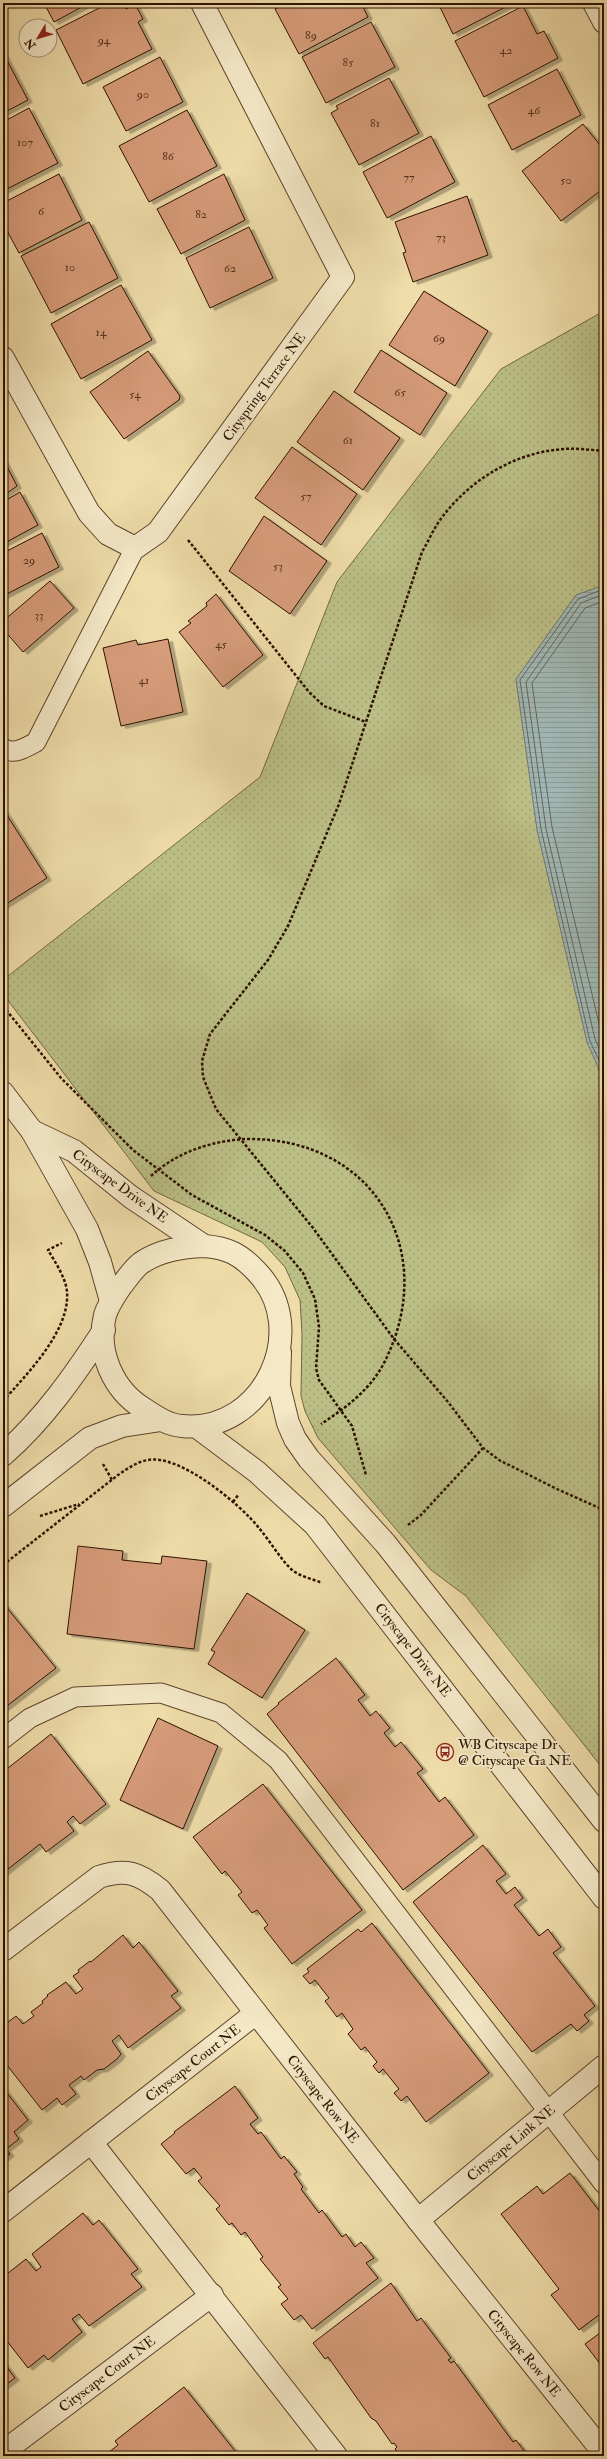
<svg xmlns="http://www.w3.org/2000/svg" width="607" height="2459" viewBox="0 0 607 2459" font-family="'IM FELL Double Pica',serif">
<defs>
<pattern id="grass-dots" width="8" height="8" patternUnits="userSpaceOnUse"><rect width="8" height="8" fill="#bbbf86"/><path d="M2 2h.1M6 6h.1" fill="none" stroke="#a1a372" stroke-width="1.8" stroke-linecap="round"/></pattern>
<pattern id="water-rules" width="6" height="5" patternUnits="userSpaceOnUse"><rect width="6" height="5" fill="#a0b8b5"/><path d="M0 2.5h6" fill="none" stroke="#8a9d9a"/></pattern>
<filter id="shadow"><feDropShadow dx="4.5" dy="2.5" stdDeviation="0" flood-color="#0004"/></filter>
</defs>
<rect width="100%" height="100%" fill="#eedca9"/>
<filter id="stains"><feTurbulence type="fractalNoise" baseFrequency=".005" numOctaves="4"/><feColorMatrix values="0 0 0 0 .2 0 0 0 0 .09 0 0 0 0 .02 0 0 0 .5 -.17"/></filter>
<radialGradient id="worn" r=".72"><stop offset=".6" stop-color="#630" stop-opacity="0"/><stop offset="1" stop-color="#630" stop-opacity=".3"/></radialGradient>
<!-- grass -->
<polygon fill="url(#grass-dots)" stroke="#746843" points="604,311 604,1770 466,1596 431,1570 318,1438 305,1411 301,1396 302,1334 300,1300 285,1267 262,1242 154,1191 3,994 3,980 260,777 337,582 501,369"/>
<!-- water -->
<polygon fill="url(#water-rules)" stroke="#72756d" points="604,585 604,1081 587,1042 537,830 516,679 576,595"/>
<g fill="none" stroke-linecap="round" stroke-linejoin="round">
<!-- shore -->
<g stroke="#66645a" stroke-width="1">
<polyline points="604,589 578,599 520,680 541,829 590,1041 604,1071"/>
<polyline points="604,594 581,603 526,682 546,829 595,1039 604,1059"/>
<polyline points="604,601 585,608 532,683 552,827 604,1044"/>
</g>
</g>
<!-- building -->
<g fill="#d79c7a" stroke="#2d1100" filter="url(#shadow)">
<polygon points="44,3 89,3 54,22"/>
<polygon points="109,3 123,3 126,9 135,4 143,19 138,22 152,49 83,84 56,30"/>
<polygon points="287,3 361,3 368,17 299,54 275,9"/>
<polygon points="438,3 513,3 453,34"/>
<polygon points="523,6 537,34 544,31 558,58 484,97 455,41"/>
<polygon points="371,22 395,67 326,103 302,57"/>
<polygon points="3,53 28,100 3,113"/>
<polygon points="160,57 183,102 126,131 103,87"/>
<polygon points="557,69 581,115 512,150 488,105"/>
<polygon points="389,78 419,133 359,165 331,113 338,109 336,106"/>
<polygon points="29,108 58,163 3,191 3,122"/>
<polygon points="187,110 217,166 149,202 119,146"/>
<polygon points="583,124 604,150 604,188 561,221 522,171"/>
<polygon points="431,136 455,182 387,218 363,172"/>
<polygon points="59,174 82,220 19,253 5,227 3,228 3,203"/>
<polygon points="224,174 245,220 181,254 157,209"/>
<polygon points="467,196 488,255 413,282 403,253 406,252 395,222"/>
<polygon points="89,222 118,278 51,313 21,256"/>
<polygon points="249,227 273,278 210,308 186,258"/>
<polygon points="121,285 152,340 81,379 51,324"/>
<polygon points="424,291 488,331 455,386 389,345"/>
<polygon points="381,350 447,393 420,435 354,392"/>
<polygon points="148,351 180,396 179,400 124,439 90,392"/>
<polygon points="334,391 400,438 363,490 297,442"/>
<polygon points="292,447 357,494 321,545 255,498"/>
<polygon points="3,459 17,486 3,496"/>
<polygon points="20,492 38,525 3,544 3,502"/>
<polygon points="264,516 327,561 290,614 229,571"/>
<polygon points="42,533 59,567 3,596 3,553"/>
<polygon points="50,581 74,608 23,652 3,629 3,621"/>
<polygon points="216,594 263,655 223,687 179,632 191,623 188,621 207,606 206,603"/>
<polygon points="168,639 183,712 121,726 103,648 136,640 138,645"/>
<polygon points="3,809 47,878 3,906"/>
<polygon points="78,1546 123,1551 122,1560 161,1564 162,1556 207,1561 194,1649 67,1634"/>
<polygon points="247,1593 305,1630 262,1698 208,1664 215,1652 211,1650"/>
<polygon points="3,1603 56,1668 3,1709"/>
<polygon points="336,1658 365,1695 358,1700 370,1716 376,1711 390,1728 384,1733 395,1747 401,1742 423,1769 417,1773 439,1802 445,1797 474,1835 403,1890 267,1714 279,1704 278,1703"/>
<polygon points="158,1718 218,1746 183,1829 120,1800"/>
<polygon points="51,1734 106,1804 80,1824 73,1816 67,1822 74,1831 46,1852 40,1844 3,1873 3,1772"/>
<polygon points="263,1784 362,1910 292,1964 264,1928 268,1925 257,1910 252,1913 238,1895 242,1892 225,1871 222,1874 193,1837"/>
<polygon points="483,1845 506,1874 496,1881 506,1894 515,1887 523,1898 514,1905 539,1936 548,1929 561,1947 553,1953 595,2006 584,2015 589,2021 577,2031 571,2024 532,2052 413,1902"/>
<polygon points="372,1923 489,2073 426,2122 407,2096 401,2101 394,2093 399,2089 383,2069 379,2073 373,2066 377,2062 365,2047 361,2050 348,2034 353,2029 342,2013 337,2017 325,2001 329,1998 315,1980 310,1984 303,1976 309,1972 307,1969 358,1929 361,1932"/>
<polygon points="123,1935 133,1948 139,1942 178,1991 171,1996 181,2008 128,2048 119,2035 112,2041 121,2054 117,2059 104,2069 97,2070 84,2080 81,2076 69,2085 76,2094 62,2105 57,2098 42,2110 3,2060 3,2037 6,2034 3,2026 16,2016 23,2024 34,2016 31,2012 43,2003 42,2001 48,1996 47,1995 66,1982 76,1994 83,1989 73,1976 79,1972 78,1970 90,1961 91,1962"/>
<polygon points="235,2086 258,2118 250,2124 258,2134 261,2132 281,2159 284,2156 297,2172 294,2174 303,2187 301,2189 319,2213 322,2210 342,2237 346,2234 355,2247 361,2242 374,2258 366,2263 378,2278 312,2329 301,2315 294,2320 281,2304 288,2299 278,2287 281,2285 260,2259 263,2257 245,2232 241,2235 232,2223 229,2225 216,2209 220,2206 198,2181 202,2178 194,2168 186,2174 161,2144 175,2133 174,2132"/>
<polygon points="3,2088 28,2120 14,2132 19,2139 6,2149 10,2154 3,2159"/>
<polygon points="570,2173 604,2217 604,2311 579,2330 551,2295 559,2289 501,2214 537,2186 543,2194"/>
<polygon points="83,2213 93,2225 99,2220 138,2269 131,2274 142,2287 89,2326 79,2314 72,2319 82,2332 48,2360 44,2355 28,2368 3,2336 3,2277 26,2259 36,2271 41,2267 32,2254"/>
<polygon points="391,2283 417,2321 421,2318 451,2358 448,2360 451,2363 454,2361 513,2442 516,2440 528,2456 400,2456 395,2449 397,2447 394,2443 392,2444 376,2421 371,2418 328,2357 325,2359 313,2343"/>
<polygon points="604,2330 604,2369 585,2344"/>
<polygon points="3,2362 15,2378 3,2387"/>
<polygon points="184,2387 235,2451 228,2456 104,2456 118,2445 115,2441"/>
</g>
<g fill="none" stroke-linecap="round" stroke-linejoin="round">
<!-- service casing -->
<g stroke="#5d442a" stroke-width="21">
<g id="service">
<path d="M3 748C13 756 27 747 36 742L135 548"/>
<polyline points="3,1739 30,1718 75,1697 161,1693 221,1713 278,1760 604,2184"/>
</g>
</g>
<!-- minor casing -->
<g stroke="#5d442a" stroke-width="24">
<g id="minor">
<polyline points="594,3 604,22"/>
<polyline points="3,358 89,513 108,534 135,548 158,532 343,277 202,3"/>
<path d="M3 1950 99 1877C125 1868 139 1873 160 1890L418 2220 604 2453"/>
<polyline points="91,2142 336,2456"/>
<polyline points="3,2211 256,2013"/>
<polyline points="418,2220 604,2066"/>
<polyline points="3,2452 212,2295"/>
</g>
</g>
<!-- tertiary casing -->
<g stroke="#5d442a" stroke-width="24">
<g id="tertiary">
<polyline points="3,1093 32,1131 87,1229 100,1262 111,1301"/>
<polyline points="32,1131 74,1151 131,1197 204,1246"/>
<path d="M204 1246C228 1248 240 1254 256 1271 313 1329 263 1434 182 1426 168 1425 156 1417 144 1409 113 1390 96 1352 105 1315 108 1305 115 1295 121 1286 127 1279 133 1269 141 1263 160 1250 182 1247 204 1246Z"/>
<polyline points="280,1352 279,1386 288,1423 295,1439 309,1459 385,1543 604,1821"/>
<polyline points="197,1427 257,1472 315,1525 604,1898"/>
<path d="M3 1455C44 1419 74 1376 104 1330"/>
<polyline points="3,1506 90,1438 122,1426 161,1420"/>
</g>
</g>
<!-- path -->
<g stroke="#2d1100" stroke-width="2.5" stroke-dasharray="3 2" stroke-linecap="butt">
<path d="M604 451C591 450 577 448 564 449 515 452 469 480 440 520 433 530 428 542 422 552L339 804 288 926 268 960 210 1034 202 1061 203 1077 216 1109 313 1228 394 1339 448 1402 483 1448 499 1460 559 1490 604 1510"/>
<polyline points="188,540 309,692 324,706 366,722"/>
<polyline points="3,1006 61,1078 133,1150 192,1195 265,1235 285,1251 303,1273 315,1299 319,1327 316,1368 319,1380 352,1426 366,1475"/>
<path d="M151 1176C177 1152 213 1140 248 1139 373 1138 440 1250 385 1361 372 1388 346 1408 321 1424"/>
<path d="M3 1401C27 1374 70 1331 67 1292 66 1278 55 1262 48 1250L62 1243"/>
<polyline points="103,1464 112,1480"/>
<polyline points="233,1502 239,1494"/>
<polyline points="40,1516 79,1504"/>
<polyline points="408,1525 421,1515 483,1448"/>
<path d="M3 1565 118 1475C127 1469 136 1462 148 1460 180 1454 240 1504 259 1528 270 1541 279 1557 291 1569 298 1576 313 1579 322 1583"/>
</g>
<!-- service -->
<use href="#service" stroke="#f4e8c7" stroke-width="19"/>
<!-- minor -->
<use href="#minor" stroke="#f4e8c7" stroke-width="22"/>
<!-- tertiary -->
<use href="#tertiary" stroke="#f4e8c7" stroke-width="22"/>
</g>
<!-- icons -->
<defs>
<g id="bus-ring" transform="scale(0.9)"><circle r="9.5" fill="#f4e8c7" stroke="#8f2418" stroke-width="1.5"/><path d="M-5-6H5V4H4V6H2V4H-2V6H-4V4H-5ZM-3.5-4V0h7V-4ZM-3.5 1.2v1.5H-2V1.2ZM2 1.2v1.5H3.5V1.2Z" fill="#8f2418"/></g>
</defs>
<g fill-rule="evenodd">
<use href="#bus-ring" x="445" y="1752"/>
</g>
<g text-anchor="middle" dominant-baseline="central" stroke-width="4" stroke-linejoin="round" paint-order="stroke">
<!-- number labels -->
<g font-size="12" fill="#58341e">
<text x="311" y="35">89</text>
<text x="104" y="40">94</text>
<text x="506" y="50">42</text>
<text x="348" y="62">85</text>
<text x="143" y="94">90</text>
<text x="534" y="110">46</text>
<text x="375" y="123">81</text>
<text x="25" y="142">107</text>
<text x="168" y="156">86</text>
<text x="409" y="177">77</text>
<text x="566" y="180">50</text>
<text x="41" y="211">6</text>
<text x="201" y="214">82</text>
<text x="441" y="237">73</text>
<text x="70" y="267">10</text>
<text x="230" y="268">62</text>
<text x="101" y="332">14</text>
<text x="439" y="338">69</text>
<text x="400" y="392">65</text>
<text x="135" y="394">54</text>
<text x="348" y="440">61</text>
<text x="306" y="496">57</text>
<text x="29" y="560">29</text>
<text x="278" y="566">53</text>
<text x="39" y="615">33</text>
<text x="221" y="644">45</text>
<text x="144" y="680">41</text>
</g>
<!-- street labels -->
<g font-size="14" fill="#2d1100" stroke="#f4e8c7">
<text transform="translate(264 387) rotate(-54)">Cityspring Terrace NE</text>
<text transform="translate(120 1186) rotate(36)">Cityscape Drive NE</text>
<text transform="translate(413 1650) rotate(52)">Cityscape Drive NE</text>
<text transform="translate(193 2063) rotate(-38)">Cityscape Court NE</text>
<text transform="translate(323 2099) rotate(52)">Cityscape Row NE</text>
<text transform="translate(511 2143) rotate(-40)">Cityscape Link NE</text>
<text transform="translate(524 2353) rotate(51)">Cityscape Row NE</text>
<text transform="translate(107 2374) rotate(-37)">Cityscape Court NE</text>
</g>
<!-- poi labels -->
<g font-size="14" fill="#2d1100" stroke="#f4e8c7" text-anchor="start">
<text x="458" y="1744">WB Cityscape Dr<tspan x="458" dy="16">@ Cityscape Ga NE</tspan></text>
</g>
</g>
<!-- margin -->
<rect width="607" height="2459" fill="none" stroke="#eedca9" stroke-width="16"/>
<rect x="4" y="4" width="599" height="2451" fill="none" stroke="#2d1100" stroke-width="2"/>
<rect x="8" y="8" width="591" height="2443" fill="none" stroke="#2d1100"/>
<!-- north arrow -->
<g transform="translate(38 38) rotate(232)"><circle r="19" fill="#f4e8c7" stroke="#a49277"/>
<path d="M0-3L7 15L0 10L-7 15Z" fill="#8f2418"/>
<text y="-6" font-size="11" font-weight="bold" text-anchor="middle" fill="#2d1100">N</text>
</g>
<rect width="100%" height="100%" filter="url(#stains)"/>
<rect width="100%" height="100%" fill="url(#worn)"/>
</svg>
